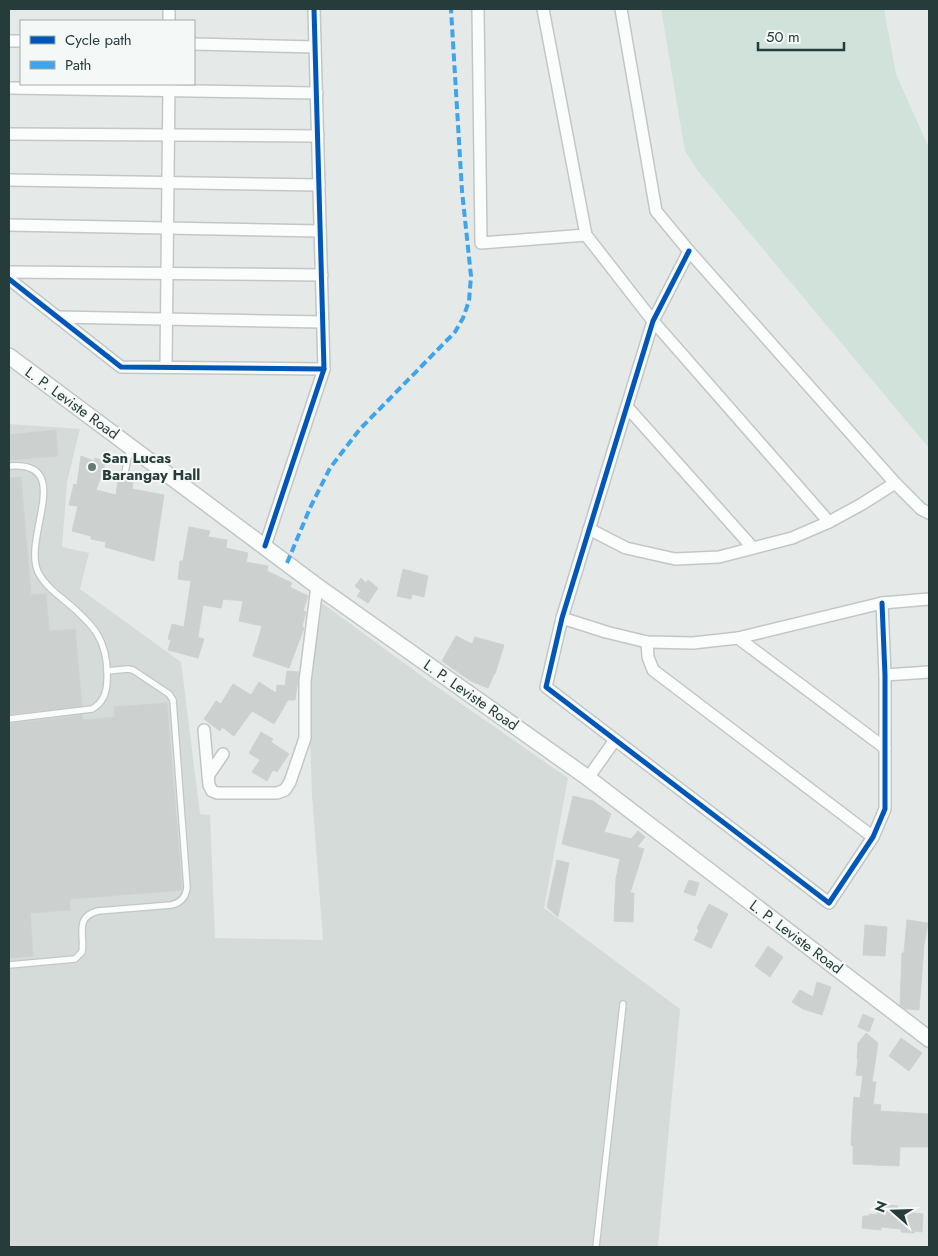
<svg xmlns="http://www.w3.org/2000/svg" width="938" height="1256" viewBox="0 0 938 1256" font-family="Jost,sans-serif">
<rect width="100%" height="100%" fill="#e5eae9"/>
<!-- built -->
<polygon fill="#d4dbd9" points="9,424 80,429 67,482 62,547 89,553 80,589 181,662 200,814 210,815 215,938 323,940 312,795 308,682 319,601 433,684 568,778 544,908 680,1009 658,1247 9,1247"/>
<!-- green -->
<polygon fill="#d0e2da" points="661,9 884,9 896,74 929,148 929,448 698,171 685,151"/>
<!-- building -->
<g fill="#ccd1d0" stroke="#ced3d2">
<polygon points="56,430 58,456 9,460 9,435"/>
<polygon points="81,456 94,461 95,458 106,462 96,490 116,495 118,480 133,482 132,489 164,495 154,561 105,547 106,542 91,539 91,536 72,531 78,506 69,505 74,484 77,485"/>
<polygon points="21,477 31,595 46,594 49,631 75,629 82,706 9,714 9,478"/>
<polygon points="189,527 210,531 208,537 227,540 226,548 248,553 246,562 268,566 267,571 292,583 290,587 308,596 303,611 306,612 302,626 304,628 289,668 253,656 262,626 239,621 243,601 223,599 221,608 203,605 198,637 204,639 198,658 168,650 171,640 168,639 172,624 184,627 191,581 178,579 180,561 183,561"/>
<polygon points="403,569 428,576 424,597 412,594 411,599 397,596"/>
<polygon points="361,578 366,583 368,580 378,588 368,603 357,596 361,591 355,586"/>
<polygon points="456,636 472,644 475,637 504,645 495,674 494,674 488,688 471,681 442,661"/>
<polygon points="287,671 299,672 295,700 288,700 274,724 252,711 234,736 222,727 220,731 204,719 216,701 221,704 233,684 251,695 259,682 276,693 277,685 285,686"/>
<polygon points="167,703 182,890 70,899 70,910 30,913 33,956 9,958 9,724 82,715 83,720 115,717 114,707"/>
<polygon points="261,732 273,739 271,742 289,754 277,772 273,770 267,781 252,772 260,760 249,753"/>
<polygon points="573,796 593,801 611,814 604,832 631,839 638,831 645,837 637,847 644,849 630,893 634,893 633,922 614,921 616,879 620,859 562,844"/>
<polygon points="557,860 569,863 558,917 547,907"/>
<polygon points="689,880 699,883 695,896 684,892"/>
<polygon points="709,904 728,914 711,948 694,940 699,930 697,928"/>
<polygon points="907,920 928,923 924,945 919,1010 905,1009 900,1005 902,953 904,953"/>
<polygon points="865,925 887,927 885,956 863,955"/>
<polygon points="768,946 783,957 770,977 755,966"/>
<polygon points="817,982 831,987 822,1015 803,1009 792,1002 800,990 813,997"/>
<polygon points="863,1014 874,1019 869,1032 858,1027"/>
<polygon points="866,1033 878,1043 872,1082 876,1082 873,1104 881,1105 880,1111 929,1114 929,1147 900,1147 899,1166 853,1164 853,1146 851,1145 853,1108 854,1097 860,1098 863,1076 856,1075 858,1059 857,1059 858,1043"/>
<polygon points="901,1038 922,1053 909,1071 889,1056"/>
<polygon points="878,1203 898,1206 897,1211 923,1214 922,1232 915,1231 914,1233 901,1232 901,1229 881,1227 881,1230 862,1228 863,1216 869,1216 869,1214 877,1215"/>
</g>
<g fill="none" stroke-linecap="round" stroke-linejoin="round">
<!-- lane casing -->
<g stroke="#c2c7c6" stroke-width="8">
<g id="lane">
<path d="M9 466C76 460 22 537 38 572 44 584 54 592 64 600 93 624 109 640 107 680 107 692 103 703 92 709L9 719"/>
<polyline points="124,477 130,448"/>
<path d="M9 965 75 959 82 952C85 935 74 917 98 911L171 905C181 903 186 897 187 887L173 700 169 694 133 670 128 669 107 671"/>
<polyline points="596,1247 623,1004"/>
</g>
</g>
<!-- street casing -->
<g stroke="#c2c7c6" stroke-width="14">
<g id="street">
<polyline points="478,9 481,243 586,235"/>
<polyline points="543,9 586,235 653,321 829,522"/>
<polyline points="621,9 656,211 689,251 895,483 921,509 929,513"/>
<polyline points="169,21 169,9"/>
<polyline points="9,41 21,41"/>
<polyline points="194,44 315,47"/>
<polyline points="9,88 317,93"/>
<polyline points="9,134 318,136"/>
<polyline points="9,180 319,185"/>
<polyline points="9,225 320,231"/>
<polyline points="689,251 653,321 562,618 546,687 829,903 873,837 885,809 885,675 882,603"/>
<polyline points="9,272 322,275"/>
<polyline points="9,279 121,367 324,369"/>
<polyline points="57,317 323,322"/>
<polyline points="166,367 169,84"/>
<polyline points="628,408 753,548"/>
<polyline points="589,529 626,548 675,559 719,557 792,538 829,522 862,504 895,483"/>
<polyline points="265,546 324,369 314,9"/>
<polyline points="562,618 606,632 647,642 693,643 738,638 882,603 929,599"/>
<polyline points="738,638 885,748"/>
<polyline points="647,642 648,657 653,670 873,837"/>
<polyline points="885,675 929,672"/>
<polyline points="204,730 209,785 212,791 217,793 277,793 285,790 290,782 305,738 305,681 317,586"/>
<polyline points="208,776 223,754"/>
<polyline points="588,778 615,740"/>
</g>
</g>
<!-- secondary casing -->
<g stroke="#c1c7c6" stroke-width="18">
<polyline id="secondary" points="9,356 317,586 588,778 929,1039"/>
</g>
<!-- lane -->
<use href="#lane" stroke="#fbfcfc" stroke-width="5.5"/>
<!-- street -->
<use href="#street" stroke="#fbfcfc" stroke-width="11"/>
<!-- secondary -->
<use href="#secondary" stroke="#fbfcfc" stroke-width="15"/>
<!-- quiet -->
<polyline stroke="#3ea4ec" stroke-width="4" stroke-dasharray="8 4" stroke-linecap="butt" points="287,563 310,508 330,468 360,429 455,332 463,318 469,301 471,276 462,191 451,9"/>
<!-- cycleway casing -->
<g stroke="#f4f8f7" stroke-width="8">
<g id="cycleway">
<polyline points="689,251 653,321 562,618 546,687 829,903 873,837 885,809 885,675 882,603"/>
<polyline points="9,279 121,367 324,369"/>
<polyline points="265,546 324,369 314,9"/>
</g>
</g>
<!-- cycleway -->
<use href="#cycleway" stroke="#0057b8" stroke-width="5"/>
</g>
<!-- markers -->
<circle fill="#687978" stroke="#f4f8f7" stroke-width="2" cx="92" cy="467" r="5"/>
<g text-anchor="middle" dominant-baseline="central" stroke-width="4" stroke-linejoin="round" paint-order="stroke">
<!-- street labels -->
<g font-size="15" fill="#253c3b" stroke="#f4f8f7">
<text transform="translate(72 403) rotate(36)">L. P. Leviste Road</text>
<text transform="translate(471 695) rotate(35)">L. P. Leviste Road</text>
<text transform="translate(796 937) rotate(37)">L. P. Leviste Road</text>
</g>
<!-- poi labels -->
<g font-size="15" font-weight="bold" fill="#253c3b" stroke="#f4f8f7" text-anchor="start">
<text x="102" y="458">San Lucas<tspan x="102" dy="17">Barangay Hall</tspan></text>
</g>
</g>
<!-- border -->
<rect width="938" height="1256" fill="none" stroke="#253c3b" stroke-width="20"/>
<!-- legend -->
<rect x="20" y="20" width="175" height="65" fill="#f4f8f7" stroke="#a1adac"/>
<rect x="30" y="36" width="25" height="8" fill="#0057b8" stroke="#a1adac"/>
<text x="65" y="45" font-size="15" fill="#253c3b">Cycle path</text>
<rect x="30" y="61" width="25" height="8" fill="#3ea4ec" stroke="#a1adac"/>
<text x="65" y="70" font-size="15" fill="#253c3b">Path</text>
<!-- north arrow -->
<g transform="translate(893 1211) rotate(290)" stroke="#f4f8f7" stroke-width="4" paint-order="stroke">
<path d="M0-4L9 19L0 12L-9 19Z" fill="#253c3b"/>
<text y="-8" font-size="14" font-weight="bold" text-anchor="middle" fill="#253c3b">N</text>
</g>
<!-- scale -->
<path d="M758 42v8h86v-8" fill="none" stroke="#253c3b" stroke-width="2.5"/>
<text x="766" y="42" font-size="15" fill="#253c3b" stroke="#f4f8f7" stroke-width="4" paint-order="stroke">50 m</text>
</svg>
